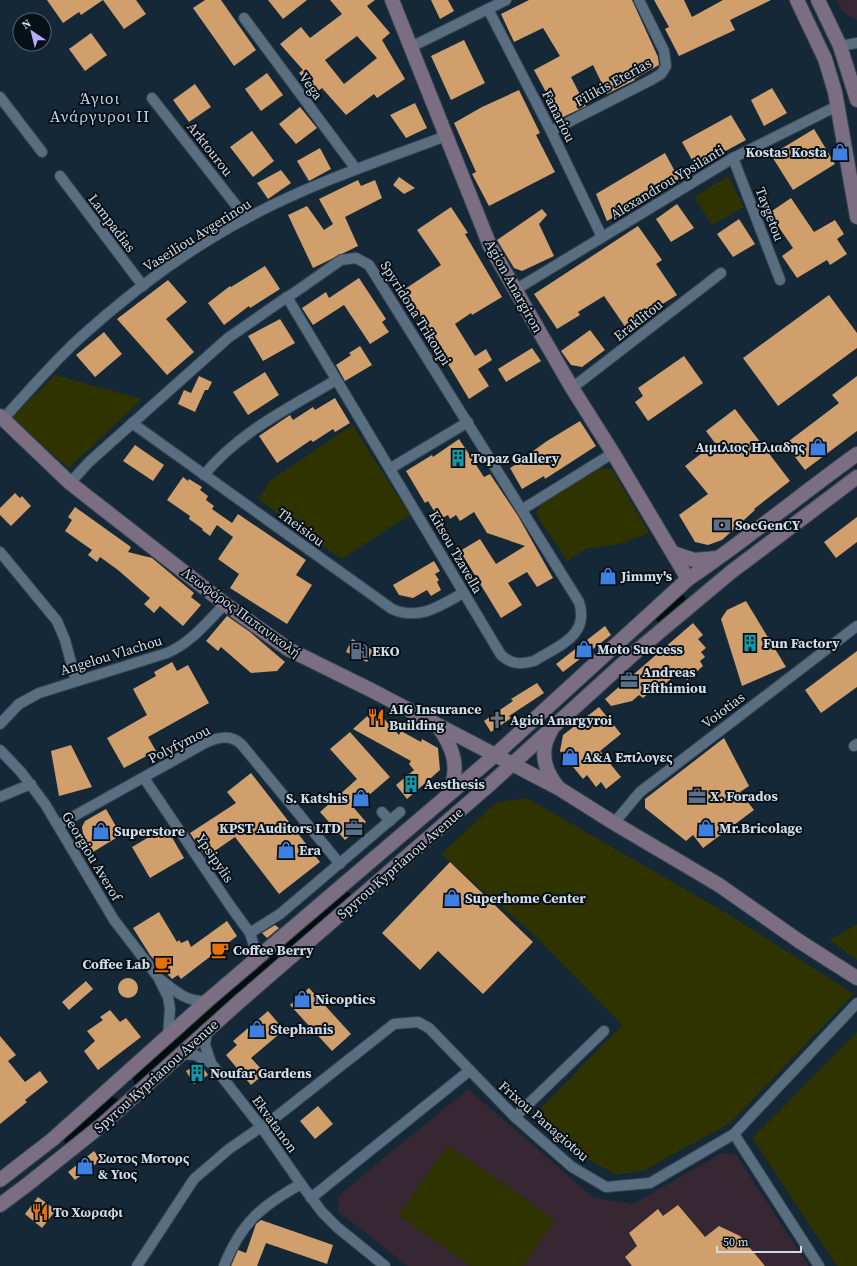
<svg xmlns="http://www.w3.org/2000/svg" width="857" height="1266" viewBox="0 0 857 1266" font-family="'Source Serif 4',serif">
<rect width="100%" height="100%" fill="#152837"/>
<!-- education -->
<g fill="#362733">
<polygon points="837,0 857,0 857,21 843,12"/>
<polygon points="468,1089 594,1198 633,1204 722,1153 736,1155 809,1266 407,1266 339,1212 338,1196"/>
</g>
<!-- green -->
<g fill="#2f3300">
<polygon points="728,176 744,207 712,225 694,197"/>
<polygon points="55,375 142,399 69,468 10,419"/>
<polygon points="352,425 410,515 341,559 258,499 271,480"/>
<polygon points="597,468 612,469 649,533 620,544 586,549 567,561 536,514 542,502"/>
<polygon points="527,798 733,917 854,994 730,1123 645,1170 616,1175 583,1156 534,1115 622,1025 536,937 441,854 497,802"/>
<polygon points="857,924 857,960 829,940"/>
<polygon points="857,1032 857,1266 837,1266 752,1138"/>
<polygon points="448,1145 555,1220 523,1266 470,1266 398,1215"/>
</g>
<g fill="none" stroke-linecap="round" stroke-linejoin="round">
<!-- river -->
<g stroke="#030d0e" stroke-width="20">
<polyline points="664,614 677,603"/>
<polyline points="143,1078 344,901"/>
<polyline points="74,1139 111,1107"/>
</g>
</g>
<!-- building -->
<g fill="#d09f6c" fill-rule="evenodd">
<polygon points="47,0 103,0 81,15 79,12 63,23"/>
<polygon points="103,0 136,0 146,14 124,29"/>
<polygon points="205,0 221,0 256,50 234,66 193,8"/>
<polygon points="268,0 307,0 283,19"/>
<path d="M330 0H375L367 6 390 33 382 40 405 79 377 98 374 94 346 115 322 88 317 92 299 73 303 70 280 44 301 27 310 38 342 14ZM357 36 377 58 344 84 325 60Z"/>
<polygon points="431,0 448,0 454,11 440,19"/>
<polygon points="529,0 632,0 658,57 659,65 634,79 635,80 607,94 593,65 571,77 586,106 557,120 546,97 548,96 534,70 560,56 543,28 514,42 501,14"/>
<polygon points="654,0 684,0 692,17 723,0 771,0 730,20 735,30 679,56 665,29 669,27"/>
<polygon points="91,33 107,55 85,71 69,49"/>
<polygon points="464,40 485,83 451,100 431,56"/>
<polygon points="267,73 283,95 261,111 245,89"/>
<polygon points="195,84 211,107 189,122 173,100"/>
<polygon points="772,88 787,113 764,126 751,100"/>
<polygon points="519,90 540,133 536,135 555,172 489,206 472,174 476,172 454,123 482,107"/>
<polygon points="415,103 427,128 406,138 390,115"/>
<polygon points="300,107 317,128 296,144 279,124"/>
<polygon points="731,115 746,140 696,167 682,142"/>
<polygon points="814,129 835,164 793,190 771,155"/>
<polygon points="252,131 274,161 253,177 230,147"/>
<polygon points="320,148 331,169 309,181 297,161"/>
<polygon points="665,153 679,179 638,201 640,203 607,221 596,194"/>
<polygon points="281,170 291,183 268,199 257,183"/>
<polygon points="399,177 415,188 404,194 393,185"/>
<polygon points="358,180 361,186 375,180 382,198 345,217 358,246 313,268 288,215 307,206 324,230 333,224 319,199"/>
<polygon points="791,198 814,232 835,220 844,234 837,239 847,254 830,265 827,260 797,278 782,256 793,248 769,213"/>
<polygon points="677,204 694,228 671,242 656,219"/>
<polygon points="451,207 468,233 465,234 502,297 472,315 471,313 455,324 475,356 486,349 492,360 478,369 489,386 469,399 439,349 442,348 412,304 408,307 399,293 441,265 417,230"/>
<polygon points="542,209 547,215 539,224 554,256 522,271 514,268 497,240"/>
<polygon points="739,219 755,244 733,257 717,234"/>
<polygon points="638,226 662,260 656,264 677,295 648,313 651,317 628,331 604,296 578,312 580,315 557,329 534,294"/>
<polygon points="265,266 280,289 250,308 249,306 224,325 208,303 230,286 231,287"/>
<polygon points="359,278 386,319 382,322 389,332 370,344 344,305 313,325 302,308 326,292 329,298"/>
<polygon points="168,280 187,302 166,319 194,352 167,375 117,319"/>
<polygon points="829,295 857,333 857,348 778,406 743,358"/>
<polygon points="280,319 295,343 263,361 248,336"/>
<polygon points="590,330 605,350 582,367 571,365 561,351"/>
<polygon points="104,332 122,354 95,377 76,355"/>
<polygon points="360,346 372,365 345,381 336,365 351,355 349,353"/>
<polygon points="532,348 541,361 506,382 498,369"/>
<polygon points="684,356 703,383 648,421 635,402 643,396 638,388"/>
<polygon points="265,372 279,395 248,415 233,392"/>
<polygon points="199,376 212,382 208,390 205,390 195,412 178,404 184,390 191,393"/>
<polygon points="857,376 857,431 805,470 785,444 839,403 832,395"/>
<polygon points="335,398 350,423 335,432 333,429 313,442 311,440 277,463 259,436 290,415 293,420 313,407 315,410"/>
<polygon points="735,409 790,481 754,509 755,510 722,540 708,545 695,542 679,515 708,494 685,466 715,443 706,431"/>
<polygon points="580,421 596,446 545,479 544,476 522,489 510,468 530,456 529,454 547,441"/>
<polygon points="459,439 484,477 490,474 518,516 553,578 537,587 527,572 508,583 522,605 501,618 460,551 480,539 496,564 525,546 487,533 474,512 460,521 456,515 450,519 448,515 442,518 440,515 437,516 428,501 425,503 406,471 432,455 433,457"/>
<polygon points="135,445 164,465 153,481 123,461"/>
<polygon points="183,477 188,481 189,479 202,487 200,490 208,496 206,500 214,506 212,509 232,523 238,514 306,560 296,575 312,585 287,624 230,588 239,574 218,559 233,537 217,525 210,536 202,530 203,529 189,519 190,516 167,500"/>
<polygon points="15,493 20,498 22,496 31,506 11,526 0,515 0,508"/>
<polygon points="75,507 131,547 128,552 152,558 194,593 191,597 201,605 183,626 160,606 154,613 144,604 150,598 118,570 100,557 97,562 88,555 92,550 65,531 72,520 68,517"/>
<polygon points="857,517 857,542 836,558 824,542"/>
<polygon points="434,561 440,571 435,574 439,580 437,582 441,590 431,596 427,590 413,598 399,595 393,585"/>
<polygon points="746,601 786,667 742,686 721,619 727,610"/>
<polygon points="227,616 250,632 285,662 277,671 251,673 221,647 218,651 206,641"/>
<polygon points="693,623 703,635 698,639 706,648 701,652 705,657 700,661 703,666 687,680 679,672 652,695 650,692 643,698 639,695 632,701 611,706 605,699"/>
<polygon points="605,626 611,635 563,672 556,664"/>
<polygon points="352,639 373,650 367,662 346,652"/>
<polygon points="857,651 857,687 821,713 805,690"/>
<polygon points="172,662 177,671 188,665 209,703 148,737 156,751 124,768 107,738 147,715 133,689 156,676 154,672"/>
<polygon points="537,683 544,693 509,716 511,718 491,732 484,721 513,701 511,699"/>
<polygon points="599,707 621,734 600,751 621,777 606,789 601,782 596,787 587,775 583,779 560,751 563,735"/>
<polygon points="375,709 399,735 401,731 421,742 422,739 438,748 440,770 407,799 396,785 414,770 409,764 411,761 353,729"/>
<polygon points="350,732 390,777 354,808 366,822 345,840 320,812 357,779 330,749"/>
<polygon points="724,738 749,786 740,792 754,810 703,848 693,835 686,841 645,808 645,799"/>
<polygon points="71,745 92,787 59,796 51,751"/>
<polygon points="251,773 320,862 279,894 235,837 206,857 190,833 236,803 227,792"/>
<polygon points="106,809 121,835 93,852 83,835 82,827 85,821"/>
<polygon points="166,827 184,858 150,878 132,847"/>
<polygon points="450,862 533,942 483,994 438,951 420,970 382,933"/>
<polygon points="159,912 177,942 179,940 181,943 188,940 191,947 227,921 237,936 181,979 178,975 172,979 150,955 133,928"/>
<polygon points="275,925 279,928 267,938 262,933"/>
<circle cx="128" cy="988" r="10"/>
<polygon points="86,981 93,989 69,1010 62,1002"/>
<polygon points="309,988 351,1034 332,1051 290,1005"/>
<polygon points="110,1010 120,1022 126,1018 141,1037 98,1070 84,1051 95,1041 87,1031 103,1020 100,1017"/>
<polygon points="268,1011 284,1030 251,1058 265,1073 251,1085 226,1055 237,1045 233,1041"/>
<polygon points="0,1036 16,1055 8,1061 25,1082 40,1071 48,1082 25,1100 27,1102 0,1124"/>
<polygon points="198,1064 202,1066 208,1075 194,1084 186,1071"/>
<polygon points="318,1106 333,1124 315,1139 300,1121"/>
<polygon points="94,1151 101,1160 75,1180 68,1172"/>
<polygon points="38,1197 56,1210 42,1228 25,1214"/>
<polygon points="678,1205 705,1237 719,1226 740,1236 765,1266 632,1266 625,1257 637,1246 629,1233 658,1209 663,1216"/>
<polygon points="261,1220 333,1245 327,1264 266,1243 257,1266 231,1266 238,1250 246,1253 256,1224"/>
</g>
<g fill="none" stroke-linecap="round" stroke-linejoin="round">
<!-- street casing -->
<g stroke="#374552" stroke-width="12">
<g id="street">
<polyline points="488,9 551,131 602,237"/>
<polyline points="244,18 356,169"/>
<polyline points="840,46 857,43"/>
<polyline points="411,47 506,0"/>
<polyline points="0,97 42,152"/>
<polyline points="152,98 246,218"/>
<polyline points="551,131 651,80 661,74 666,66 664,51 639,0"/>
<polyline points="733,158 780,280"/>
<polyline points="60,176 143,286"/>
<polyline points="515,290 733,158 839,105"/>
<polyline points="572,388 721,273"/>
<path d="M3 419C29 391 54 361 83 335 131 292 190 248 247 218 310 184 379 161 446 136"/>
<path d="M132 423 392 609C419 621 440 606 463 593"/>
<polyline points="391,468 468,422"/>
<path d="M204 475C239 432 289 408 336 380"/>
<path d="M70 483 89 462 228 338 287 297 291 295 341 260 356 258 369 265 579 602C590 636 558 646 534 661 520 665 511 664 501 655L287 297"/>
<polyline points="523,509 613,453"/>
<polyline points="0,552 57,621 65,640 76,681"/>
<path d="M0 724 19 704 39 693 167 653C191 643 207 622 225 604"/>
<polyline points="854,746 857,744"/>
<polyline points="0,750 21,772 45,804 114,920 158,977 168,997 170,1009 168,1036"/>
<polyline points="144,778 231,907 250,933 255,949 255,960"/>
<polyline points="0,797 31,784"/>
<polyline points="382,812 390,821"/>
<polyline points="614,823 640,792 857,626"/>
<path d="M58 825 205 743C218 737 231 734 242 745L340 864"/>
<polyline points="250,933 280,914 400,812"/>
<path d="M161 980C176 992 187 1002 207 1001"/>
<polyline points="207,1031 205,1045 211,1063 262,1128 301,1184 322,1212 338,1228 385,1266"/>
<polyline points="181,1054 195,1055 211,1063"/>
<polyline points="515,1117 604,1031"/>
<polyline points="262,1128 394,1024 418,1022 429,1028 515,1117 572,1167 606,1187 650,1183 734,1134 857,1003"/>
<polyline points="734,1134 819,1266"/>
<polyline points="311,1198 469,1071"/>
<polyline points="137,1266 194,1179 229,1149 261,1127"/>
<path d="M224 1266C241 1223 261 1206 301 1184"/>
</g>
</g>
<!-- secondary casing -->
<g stroke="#374552" stroke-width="16">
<g id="secondary">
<polyline points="392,0 490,246 572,388 613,453 688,579"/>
<polyline points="797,0 825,59 835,92 857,217"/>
<polyline points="818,0 840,46 857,100"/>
<polyline points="0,416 70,483 225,604 288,649 371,690 560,789 614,823 719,885 799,941 857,978"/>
<polyline points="673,553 694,560 717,558"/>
<path d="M438 726C454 749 460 767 449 794"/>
<path d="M551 731C539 750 544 771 558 787"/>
<path d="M0 1180 53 1139 207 1001 494 756 688 579C746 540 800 495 857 454"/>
<polyline points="0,1205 28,1184 103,1124 239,1002 488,786 639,649 731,572 857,477"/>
</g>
</g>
<!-- street -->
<use href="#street" stroke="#596e80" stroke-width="10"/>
<!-- secondary -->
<use href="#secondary" stroke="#7b6d82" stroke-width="14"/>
</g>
<!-- icons -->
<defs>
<g id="shop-bare" transform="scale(1.38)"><path d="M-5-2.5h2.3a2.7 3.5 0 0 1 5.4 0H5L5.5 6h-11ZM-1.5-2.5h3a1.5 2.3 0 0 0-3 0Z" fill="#3f7fe0" stroke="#081017" stroke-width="2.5" paint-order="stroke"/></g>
<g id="building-bare" transform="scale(1.38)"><path d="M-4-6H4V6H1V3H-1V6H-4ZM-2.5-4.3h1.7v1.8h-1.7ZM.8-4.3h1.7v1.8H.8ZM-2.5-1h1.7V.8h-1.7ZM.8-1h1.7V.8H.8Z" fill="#0f9aa8" stroke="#081017" stroke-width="2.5" paint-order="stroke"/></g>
<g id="bank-bare" transform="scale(1.38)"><path d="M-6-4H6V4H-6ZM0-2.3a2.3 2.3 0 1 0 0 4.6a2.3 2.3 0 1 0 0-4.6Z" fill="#5c6f8a" stroke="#081017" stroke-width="2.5" paint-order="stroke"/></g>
<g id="fuel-bare" transform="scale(1.38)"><path d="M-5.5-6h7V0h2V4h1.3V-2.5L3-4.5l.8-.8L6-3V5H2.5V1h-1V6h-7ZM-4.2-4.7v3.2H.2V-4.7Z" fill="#5c6f8a" stroke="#081017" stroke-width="2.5" paint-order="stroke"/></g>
<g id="office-bare" transform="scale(1.38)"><path d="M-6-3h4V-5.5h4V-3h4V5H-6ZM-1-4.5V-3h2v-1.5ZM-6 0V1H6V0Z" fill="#5c6f8a" stroke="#081017" stroke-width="2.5" paint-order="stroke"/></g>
<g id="restaurant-bare" transform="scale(1.38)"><path d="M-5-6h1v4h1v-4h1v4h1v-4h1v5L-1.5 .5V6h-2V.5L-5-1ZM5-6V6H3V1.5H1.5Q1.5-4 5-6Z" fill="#e8710a" stroke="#081017" stroke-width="2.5" paint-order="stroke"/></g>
<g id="church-bare" transform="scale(1.38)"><path d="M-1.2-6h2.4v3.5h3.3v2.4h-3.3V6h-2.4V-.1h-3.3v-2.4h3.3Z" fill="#6b7280" stroke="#081017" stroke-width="2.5" paint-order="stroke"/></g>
<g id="cafe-bare" transform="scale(1.38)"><path d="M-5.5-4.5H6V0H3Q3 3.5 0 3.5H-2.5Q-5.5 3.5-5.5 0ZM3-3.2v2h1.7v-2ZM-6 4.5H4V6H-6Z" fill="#e8710a" stroke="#081017" stroke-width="2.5" paint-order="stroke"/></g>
</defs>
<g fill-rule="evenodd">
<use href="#shop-bare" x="840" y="152"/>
<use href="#shop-bare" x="818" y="447"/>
<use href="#building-bare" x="458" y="458"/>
<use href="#bank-bare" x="722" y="525"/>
<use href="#shop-bare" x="608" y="576"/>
<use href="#building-bare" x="750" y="643"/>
<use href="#shop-bare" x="584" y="649"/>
<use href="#fuel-bare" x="359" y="651"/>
<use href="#office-bare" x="629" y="680"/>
<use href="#restaurant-bare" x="376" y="717"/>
<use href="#church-bare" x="497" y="720"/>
<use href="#shop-bare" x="570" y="757"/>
<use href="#building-bare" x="411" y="784"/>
<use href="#office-bare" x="697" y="796"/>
<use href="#shop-bare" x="361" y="798"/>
<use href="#office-bare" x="354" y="828"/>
<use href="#shop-bare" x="706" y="828"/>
<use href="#shop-bare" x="101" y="831"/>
<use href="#shop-bare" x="286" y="850"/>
<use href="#shop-bare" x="452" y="898"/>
<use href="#cafe-bare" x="220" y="950"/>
<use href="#cafe-bare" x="163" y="964"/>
<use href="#shop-bare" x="302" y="999"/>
<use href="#shop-bare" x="257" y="1029"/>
<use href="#building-bare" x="197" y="1073"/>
<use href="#shop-bare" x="85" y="1166"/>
<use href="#restaurant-bare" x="40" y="1212"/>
</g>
<g text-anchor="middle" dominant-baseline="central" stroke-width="4" stroke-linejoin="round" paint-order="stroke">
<!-- street labels -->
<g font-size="14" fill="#d0dce6" stroke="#081017">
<text transform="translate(613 82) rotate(-29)">Filikis Eterias</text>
<text transform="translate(311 86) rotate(54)">Vega</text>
<text transform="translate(559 116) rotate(63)">Fanariou</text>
<text transform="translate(210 149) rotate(52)">Arktourou</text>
<text transform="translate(667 182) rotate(-31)">Alexandrou Ypsilanti</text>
<text transform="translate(770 214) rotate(69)">Taygetou</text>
<text transform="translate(112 223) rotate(53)">Lampadias</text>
<text transform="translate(197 235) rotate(-32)">Vaseiliou Avgerinou</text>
<text transform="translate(514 286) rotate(61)">Agion Anargiron</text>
<text transform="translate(416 313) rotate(58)">Spyridona Trikoupi</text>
<text transform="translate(638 320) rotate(-38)">Eraklitou</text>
<text transform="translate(301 527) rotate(36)">Theisiou</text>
<text transform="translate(456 552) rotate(60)">Kitsou Tzavella</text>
<text transform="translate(241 612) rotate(36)">Λεωφόρος Παπανικολή</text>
<text transform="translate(111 655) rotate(-17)">Angelou Vlachou</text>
<text transform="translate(723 710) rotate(-37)">Voiotias</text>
<text transform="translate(179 744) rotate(-27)">Polyfymou</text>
<text transform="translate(92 856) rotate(59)">Georgiou Averof</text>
<text transform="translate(215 858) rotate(56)">Ypsipylis</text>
<text transform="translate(400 863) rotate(-41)">Spyrou Kyprianou Avenue</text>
<text transform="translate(156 1076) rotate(-42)">Spyrou Kyprianou Avenue</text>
<text transform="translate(544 1121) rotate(41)">Frixou Panagiotou</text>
<text transform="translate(275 1124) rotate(54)">Ekvatanon</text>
</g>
<!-- poi labels -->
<g font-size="14" font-weight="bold" fill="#d0dce6" stroke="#081017" text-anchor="start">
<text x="827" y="152" text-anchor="end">Kostas Kosta</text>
<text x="805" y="447" text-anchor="end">Αιμιλιος Ηλιαδης</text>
<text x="471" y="458">Topaz Gallery</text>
<text x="735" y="525">SocGenCY</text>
<text x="621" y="576">Jimmy's</text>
<text x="763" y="643">Fun Factory</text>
<text x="597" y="649">Moto Success</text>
<text x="372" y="651">EKO</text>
<text x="642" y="672">Andreas<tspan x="642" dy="16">Efthimiou</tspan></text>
<text x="389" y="709">AIG Insurance<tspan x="389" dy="16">Building</tspan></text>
<text x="510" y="720">Agioi Anargyroi</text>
<text x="583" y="757">Α&amp;Α Επιλογες</text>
<text x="424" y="784">Aesthesis</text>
<text x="710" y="796">X. Forados</text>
<text x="348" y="798" text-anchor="end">S. Katshis</text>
<text x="341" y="828" text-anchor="end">KPST Auditors LTD</text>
<text x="719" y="828">Mr.Bricolage</text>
<text x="114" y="831">Superstore</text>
<text x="299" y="850">Era</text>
<text x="465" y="898">Superhome Center</text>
<text x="233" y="950">Coffee Berry</text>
<text x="150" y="964" text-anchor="end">Coffee Lab</text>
<text x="315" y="999">Nicoptics</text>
<text x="270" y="1029">Stephanis</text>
<text x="210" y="1073">Noufar Gardens</text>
<text x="98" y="1158">Σωτος Μοτορς<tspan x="98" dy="16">&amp; Υιος</tspan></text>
<text x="53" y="1212">Το Χωραφι</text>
</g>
<!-- quarter labels -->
<g font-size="16" letter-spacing="1" fill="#bfd6eb" stroke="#081017">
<text x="100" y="98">Άγιοι<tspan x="100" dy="18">Ανάργυροι ΙΙ</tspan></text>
</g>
</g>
<!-- north arrow -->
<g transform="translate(32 32) rotate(325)"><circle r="19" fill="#081017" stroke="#58626a"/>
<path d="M0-3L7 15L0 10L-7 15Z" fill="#b6acf8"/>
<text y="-6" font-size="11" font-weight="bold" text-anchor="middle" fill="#d0dce6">N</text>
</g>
<!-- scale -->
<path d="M717 1246v6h84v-6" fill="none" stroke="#d0dce6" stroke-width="2"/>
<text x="723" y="1246" font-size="12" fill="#d0dce6" stroke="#081017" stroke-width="3" paint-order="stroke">50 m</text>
</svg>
